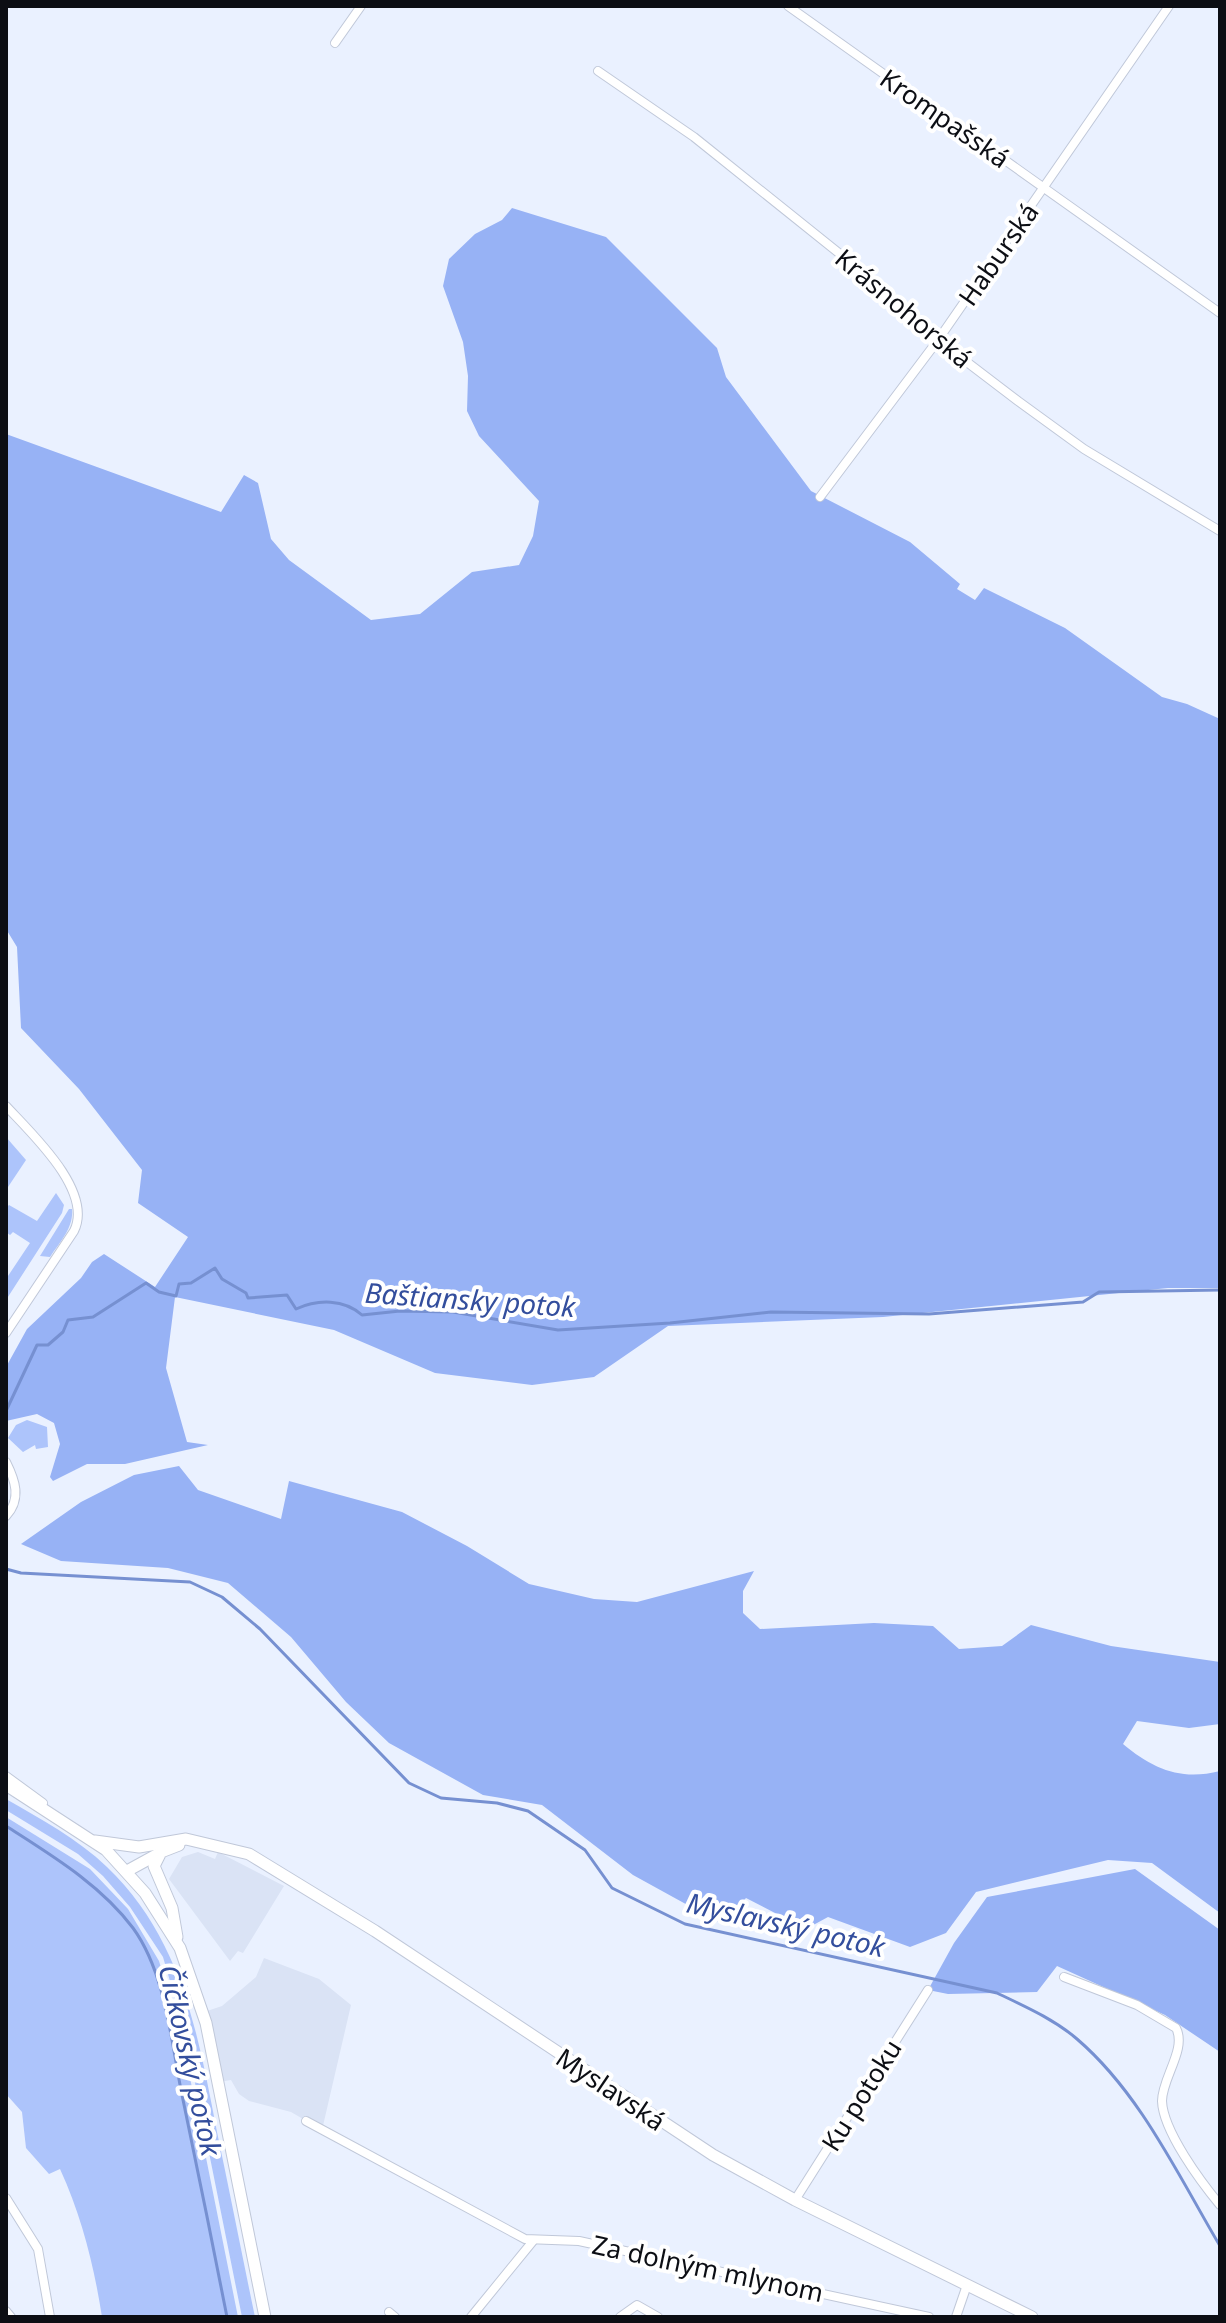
<svg xmlns="http://www.w3.org/2000/svg" width="1226" height="2323" viewBox="0 0 1226 2323" font-family="'Noto Sans',sans-serif">
<rect width="100%" height="100%" fill="#eaf1ff"/>
<!-- built -->
<g fill="#dae3f5">
<polygon points="198,1852 215,1859 218,1852 284,1886 243,1953 238,1951 230,1961 169,1879 182,1857"/>
<polygon points="264,1958 319,1979 351,2005 322,2130 291,2112 249,2101 239,2094 231,2080 219,2082 204,2012 222,2006 256,1977"/>
</g>
<!-- green -->
<g fill="#adc4fb">
<polygon points="6,1137 26,1160 6,1190"/>
<polygon points="56,1193 64,1205 62,1213 6,1300 6,1279 30,1243 13,1232 10,1235 6,1232 6,1208 9,1205 37,1221"/>
<path d="M69 1209H72C74 1227 60 1242 50 1257L40 1256Z"/>
<polygon points="27,1420 47,1427 48,1447 36,1449 35,1445 23,1452 8,1438 16,1425"/>
<path d="M6 1799C41 1819 78 1839 107 1867 182 1939 198 2034 217 2132 230 2193 242 2255 255 2317H242L185 2033 163 1957 130 1907 103 1876 78 1854 6 1810Z"/>
<path d="M6 1817 90 1869 128 1909 159 1961 181 2033 238 2317H102C94 2266 82 2217 60 2169L49 2174 26 2148 22 2112 6 2094Z"/>
</g>
<!-- forest -->
<g fill="#97b2f5">
<polygon points="512,208 606,237 717,348 726,377 811,491 910,542 960,584 957,589 975,600 984,588 1065,628 1162,697 1187,704 1220,719 1220,1288 1168,1288 883,1317 668,1326 594,1377 532,1385 435,1373 334,1330 175,1297 166,1368 187,1442 208,1445 125,1464 87,1464 53,1481 50,1477 60,1444 54,1423 37,1414 6,1421 6,1367 27,1329 81,1278 92,1262 104,1254 155,1287 188,1237 138,1203 142,1170 79,1089 21,1028 17,947 6,929 6,434 221,512 244,475 258,483 271,539 289,560 371,620 420,614 472,572 519,565 533,536 539,501 479,436 467,411 468,376 463,342 443,286 449,259 475,234 502,220"/>
<path d="M179 1466 198 1490 281 1519 289 1481 402 1512 467 1546 529 1584 594 1599 637 1602 754 1571 743 1591V1613L760 1629 874 1623 933 1626 959 1649 1002 1646 1031 1625 1111 1646 1220 1662V1724L1189 1728 1137 1721 1123 1744C1153 1769 1181 1781 1220 1771V1913L1152 1863 1108 1860 976 1892 946 1933 910 1947 828 1917 806 1929 746 1898 722 1924 633 1875 542 1805 483 1795 389 1743 346 1702 291 1637 228 1583 168 1568 61 1561 21 1544 81 1502 134 1475Z"/>
<polygon points="1135,1869 1220,1930 1220,2052 1165,2015 1057,1966 1037,1992 948,1994 928,1990 954,1943 987,1897"/>
</g>
<g fill="none" stroke-linecap="round" stroke-linejoin="round">
<!-- stream -->
<g stroke="#7690d1" stroke-width="3">
<path d="M6 1411 37 1345H48L63 1332 68 1320 93 1317 146 1283 159 1292 176 1296 179 1284 191 1283 215 1268 222 1279 246 1293 248 1298 287 1295 296 1309C318 1299 344 1299 362 1315L400 1311 453 1312 558 1330 670 1323 771 1312 929 1314 1083 1302 1099 1292 1220 1290"/>
<path d="M6 1569 21 1573 190 1582 222 1597 260 1629 409 1783 441 1798 497 1803 528 1811 585 1850 612 1888 685 1924 997 1993C1024 2006 1054 2019 1077 2039 1140 2093 1178 2175 1220 2246"/>
<path d="M6 1826C51 1855 100 1884 133 1928 165 1972 171 2039 181 2090 197 2166 212 2241 227 2317"/>
</g>
<!-- street casing -->
<g stroke="#c0c8d9" stroke-width="10">
<g id="street">
<polyline points="788,6 1220,313"/>
<polyline points="335,43 361,6"/>
<polyline points="598,71 694,137 860,270 938,340 1018,401 1084,449 1220,531"/>
<polyline points="820,497 938,340 1169,6"/>
<path d="M6 1106C31 1133 94 1191 74 1231L6 1333"/>
<path d="M6 1462C15 1480 22 1499 6 1516"/>
<polyline points="6,1776 43,1803"/>
<path d="M1064 1977 1137 2005 1176 2028C1187 2049 1162 2078 1162 2101 1163 2131 1201 2182 1220 2205"/>
<polyline points="306,2121 525,2239 579,2241 929,2317"/>
<polyline points="6,2198 38,2249 50,2317"/>
<polyline points="795,2200 928,1990"/>
<polyline points="6,2311 11,2317"/>
<polyline points="389,2312 395,2317"/>
<polyline points="471,2317 533,2241"/>
<polyline points="620,2317 637,2305 658,2317"/>
<polyline points="956,2317 967,2285"/>
</g>
</g>
<!-- secondary casing -->
<g stroke="#c0c8d9" stroke-width="13">
<g id="secondary">
<polyline points="6,1785 106,1850 145,1893 180,1948 206,2023 265,2317"/>
<polyline points="95,1841 139,1847 186,1839 249,1854 375,1931 713,2155 795,2200 1032,2317"/>
<polyline points="127,1871 158,1854"/>
<polyline points="177,1937 172,1908 154,1866 161,1852 179,1845"/>
</g>
</g>
<!-- street -->
<use href="#street" stroke="#fff" stroke-width="8"/>
<!-- secondary -->
<use href="#secondary" stroke="#fff" stroke-width="11"/>
</g>
<g text-anchor="middle" dominant-baseline="central" stroke-width="8" stroke-linejoin="round" paint-order="stroke">
<!-- street labels -->
<g font-size="26" fill="#0c0e14" stroke="#fff">
<text transform="translate(945 118) rotate(35)">Krompašská</text>
<text transform="translate(998 254) rotate(-55)">Haburská</text>
<text transform="translate(904 308) rotate(40)">Krásnohorská</text>
<text transform="translate(611 2089) rotate(34)">Myslavská</text>
<text transform="translate(861 2095) rotate(-58)">Ku potoku</text>
<text transform="translate(708 2268) rotate(12)">Za dolným mlynom</text>
</g>
<!-- water labels -->
<g font-size="28" font-style="italic" fill="#334e9d" stroke="#fff">
<text transform="translate(470 1299) rotate(4)">Baštiansky potok</text>
<text transform="translate(786 1924) rotate(13)">Myslavský potok</text>
<text transform="translate(191 2060) rotate(77)">Čičkovský potok</text>
</g>
</g>
<!-- border -->
<rect width="1226" height="2323" fill="none" stroke="#0c0e14" stroke-width="16"/>
</svg>
